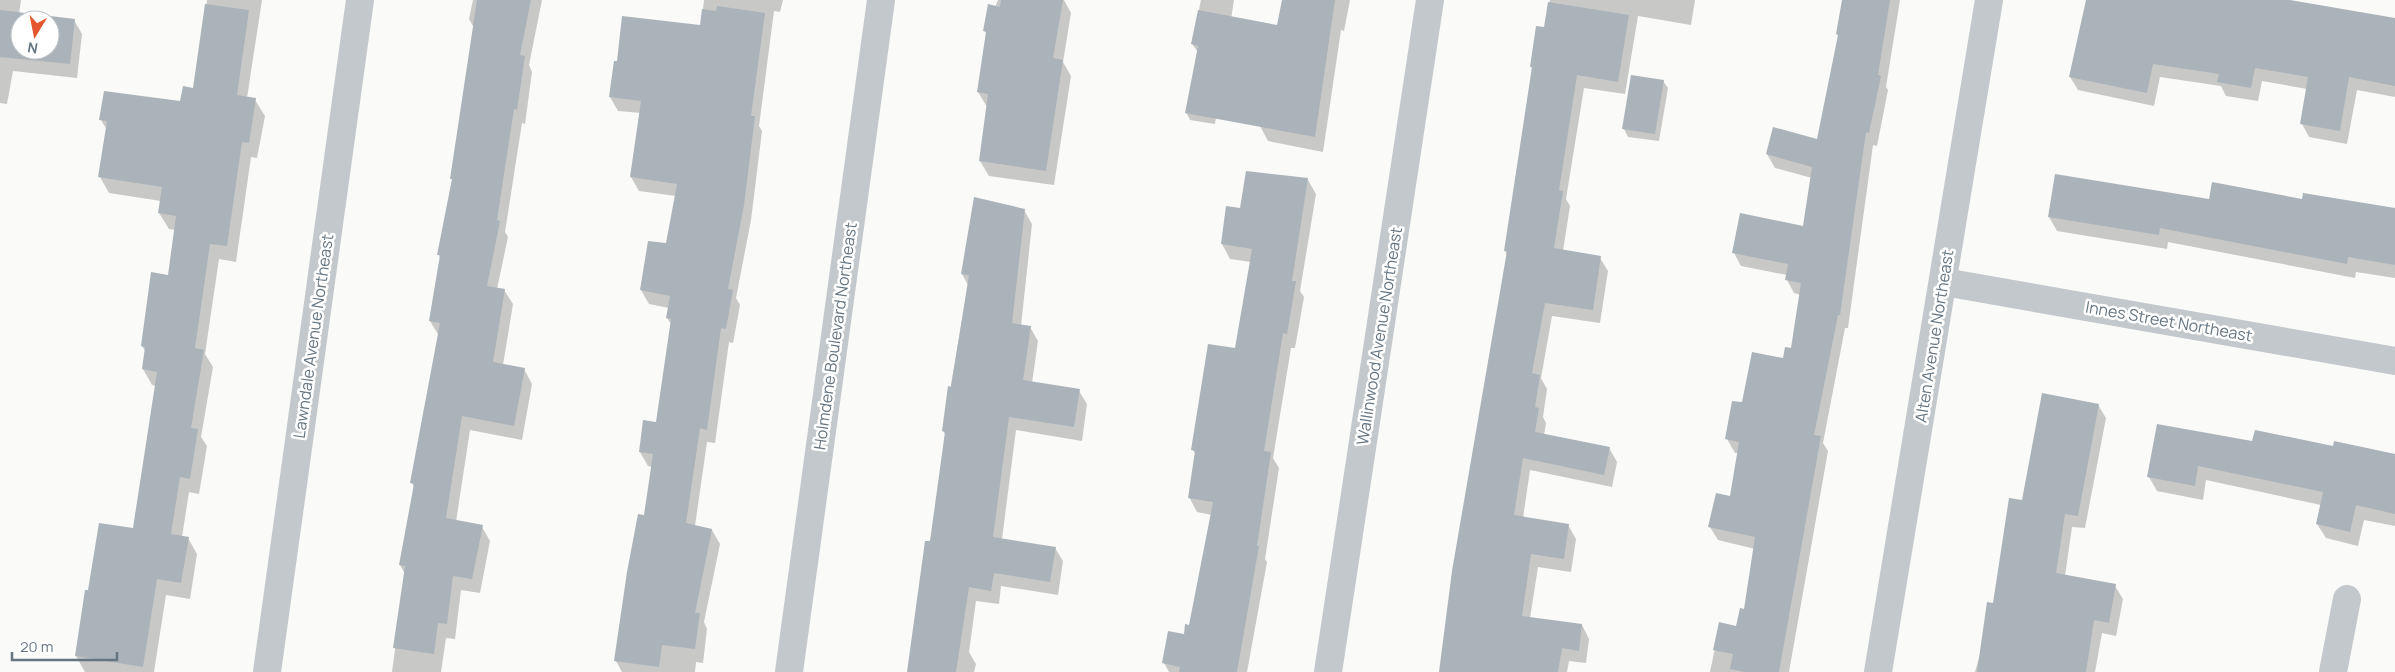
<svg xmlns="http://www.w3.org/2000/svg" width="2395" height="672" viewBox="0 0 2395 672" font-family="Manrope,sans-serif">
<rect width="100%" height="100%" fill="#fafaf8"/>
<!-- shadow -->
<g fill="#0003" fill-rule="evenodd">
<path d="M0 0H21L19 14 74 20 82 34 77 78 13 71 7 104 0 103ZM20 20H50V50H20Z"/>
<polygon points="207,0 265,0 262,0 247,98 255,100 265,116 257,158 251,157 236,262 219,259 205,354 213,367 201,437 207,446 199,494 189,492 182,537 188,538 197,554 190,599 166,595 154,672 85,672 76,656 89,592 134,530 156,386 152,385 143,369 146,352 142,346 169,276 175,230 169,229 159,213 161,201 109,193 100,177 107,130 101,120 181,103 194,89"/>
<polygon points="473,0 542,0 529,65 532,72 525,124 522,123 505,232 508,237 497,289 504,290 513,304 503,365 524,369 532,384 522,440 470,430 456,522 482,527 490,541 480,593 461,590 455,639 446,638 441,672 392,672 405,574 400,565 415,489 412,483 439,336 430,321 441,259 438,254 453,181 474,28 469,19"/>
<polygon points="704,0 783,0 780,12 774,11 759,126 762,131 751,220 736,298 740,305 733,343 729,342 715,443 707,442 695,526 712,530 720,544 704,622 707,629 703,663 696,662 695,672 622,672 616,661 645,516 652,467 648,466 640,452 657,423 671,324 667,318 669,308 649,304 641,290 667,244 676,196 639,191 631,177 641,113 618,111 610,97 701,26"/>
<polygon points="998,0 1064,0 1071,13 1063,62 1071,76 1054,185 989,176 980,161 987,107 978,92 987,35 985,31"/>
<polygon points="1201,0 1234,0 1215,124 1190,120 1186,112 1198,52 1192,44"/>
<polygon points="1283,0 1350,0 1344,31 1341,30 1323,152 1268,141 1260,126"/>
<polygon points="1550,0 1695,0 1691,25 1638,16 1625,94 1584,88 1566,199 1570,206 1563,251 1600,258 1608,271 1600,323 1552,316 1541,378 1547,389 1543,417 1546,423 1544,435 1609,448 1617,462 1612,487 1530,470 1523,518 1568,525 1576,539 1571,572 1538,567 1530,618 1582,625 1589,639 1586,663 1569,661 1567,672 1440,672 1507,255 1505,251 1533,70 1531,67 1545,29"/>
<polygon points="1843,0 1900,0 1886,87 1888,90 1877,146 1873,145 1848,328 1845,328 1823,443 1828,451 1789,672 1710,672 1720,624 1737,627 1745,610 1755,549 1718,540 1710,527 1731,497 1738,453 1735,453 1727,439 1743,404 1792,349 1801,295 1794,293 1787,280 1787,275 1741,266 1734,253 1804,228 1812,178 1775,168 1767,154 1818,140 1839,37 1837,34"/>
<polygon points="2087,0 2283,0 2395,19 2395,97 2357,90 2347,144 2309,137 2302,124 2307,89 2262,81 2258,101 2226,96 2221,86 2160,77 2154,106 2078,90 2070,77"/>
<polygon points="1663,81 1668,88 1659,141 1628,137 1624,129"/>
<polygon points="1308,180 1316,194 1300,291 1304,297 1295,348 1291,348 1273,458 1279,468 1265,559 1267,562 1247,672 1169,672 1164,663 1190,627 1212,515 1197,512 1189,497 1196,455 1193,450 1236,349 1251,262 1230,259 1222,244 1241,210"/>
<polygon points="2210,200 2395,209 2395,278 2356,272 2355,278 2168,242 2167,249 2057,231 2049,217"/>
<polygon points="1024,210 1032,224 1021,326 1030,327 1038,341 1032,383 1079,391 1087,404 1082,441 1016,430 1002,539 1055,548 1063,561 1058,595 1001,586 999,604 976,601 969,652 976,664 974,672 908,672 931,543 946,436 943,431 968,285 962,274"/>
<polygon points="2098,405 2106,418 2085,528 2072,527 2065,576 2115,586 2123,599 2116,636 2102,633 2095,672 1975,672 2023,502"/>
<polygon points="2253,442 2334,448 2395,456 2395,526 2364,520 2358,546 2326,538 2317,524 2321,505 2206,480 2203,500 2157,491 2149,477"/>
</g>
<!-- building -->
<g fill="#aab3b9" fill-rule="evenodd">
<polygon points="477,0 531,0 520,55 525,56 517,110 514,109 497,220 500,221 487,286 505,289 493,362 525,368 514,426 462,416 446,518 483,525 472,579 453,576 447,624 438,623 434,654 393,648 405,566 399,565 414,484 410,483 440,323 429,321 440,255 437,255 452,179 450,179"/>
<polygon points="1001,0 1063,0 1053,58 1063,60 1046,171 979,161 988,94 977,92 986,32 983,31 988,4 1000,7"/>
<polygon points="1282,0 1335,0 1315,137 1185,113 1198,46 1191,44 1198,10 1277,25"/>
<polygon points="1842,0 1890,0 1878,75 1881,76 1869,133 1866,132 1840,315 1838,315 1814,435 1821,436 1779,672 1745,672 1730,669 1733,654 1713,650 1719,622 1736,626 1740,608 1744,609 1755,537 1708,527 1716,493 1730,496 1739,442 1725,439 1732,401 1742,402 1752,352 1783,358 1785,347 1791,348 1801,283 1785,280 1788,264 1732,253 1740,213 1803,226 1812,167 1766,154 1773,127 1817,139 1838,35 1836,34"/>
<polygon points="2086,0 2290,0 2395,18 2395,86 2349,77 2340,131 2300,124 2308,77 2255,68 2251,88 2217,82 2219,74 2153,64 2147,93 2069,77"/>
<polygon points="1548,2 1629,15 1618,82 1577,75 1559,190 1563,191 1554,248 1601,256 1593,310 1545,303 1532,373 1540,375 1535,407 1539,408 1535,432 1610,447 1604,475 1523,458 1514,515 1569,524 1564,559 1531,554 1522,616 1582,624 1579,651 1562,648 1558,672 1439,672 1452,571 1507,251 1504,251 1532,67 1530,67 1536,26 1544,27"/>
<polygon points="205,4 249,10 237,95 256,98 249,143 242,142 227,246 210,244 195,348 204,350 191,428 198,429 190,479 180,477 171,534 189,537 181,583 157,579 143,667 75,656 85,590 88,590 99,523 133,528 157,372 142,369 145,347 141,346 151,272 168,275 176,216 158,213 162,187 98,177 107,121 99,120 104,91 180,101 183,86 193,88"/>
<polygon points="717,6 765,13 751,116 755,116 744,205 728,289 733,290 726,329 721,328 707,430 700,428 686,523 712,529 695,613 700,613 695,649 662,645 659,667 614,661 627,572 638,514 644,515 653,454 639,452 643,420 656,422 671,319 666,318 670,296 640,290 648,241 666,243 677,184 630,177 641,101 609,97 614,61 617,61 622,16 700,25 702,9 716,11"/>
<path d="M0 10 75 19 70 64 0 57ZM20 20H50V50H20Z"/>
<polygon points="1631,75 1664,80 1655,134 1622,129"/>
<polygon points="1246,171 1308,178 1292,281 1296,281 1287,334 1283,333 1264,451 1271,452 1257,546 1259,546 1237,672 1179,672 1180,667 1162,663 1168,631 1184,634 1185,624 1189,625 1213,502 1188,498 1195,451 1191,450 1208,344 1235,348 1252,249 1221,244 1226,206 1240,208"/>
<polygon points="2055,174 2209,199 2212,182 2302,199 2303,193 2395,208 2395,265 2348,257 2347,264 2160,228 2159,235 2048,217"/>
<polygon points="974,197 1025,209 1012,323 1031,326 1023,380 1080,389 1074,427 1009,417 993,537 1056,547 1050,582 994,573 991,591 969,587 956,672 907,672 925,541 930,541 945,432 942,431 948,386 951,387 969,275 961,274"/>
<polygon points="2042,393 2099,404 2078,516 2065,514 2056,573 2116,584 2109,623 2094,620 2086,672 1977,672 1987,602 1993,603 2009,498 2022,500"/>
<polygon points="2157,424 2252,441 2255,430 2333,446 2334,441 2395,454 2395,514 2356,505 2350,532 2316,524 2323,492 2198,466 2195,486 2147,477"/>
</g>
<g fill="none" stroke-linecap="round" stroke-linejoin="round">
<!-- minor -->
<g stroke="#c3c8cc" stroke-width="28">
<polyline points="1944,282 2395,361"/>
<polyline points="267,672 360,0"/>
<polyline points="789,672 881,0"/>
<polyline points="1328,672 1430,0"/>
<polyline points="1878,672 1989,0"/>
<polyline points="2333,672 2347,599"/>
</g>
</g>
<g text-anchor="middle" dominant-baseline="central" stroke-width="5" stroke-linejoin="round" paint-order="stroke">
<!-- street labels -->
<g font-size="16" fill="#657683" stroke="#fff">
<text transform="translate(2169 321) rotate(10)">Innes Street Northeast</text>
<text transform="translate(313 336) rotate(-82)">Lawndale Avenue Northeast</text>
<text transform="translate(835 336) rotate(-82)">Holmdene Boulevard Northeast</text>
<text transform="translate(1379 336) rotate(-81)">Wallinwood Avenue Northeast</text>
<text transform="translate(1934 336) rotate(-81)">Alten Avenue Northeast</text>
</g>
</g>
<!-- north arrow -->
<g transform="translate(35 35) rotate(190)"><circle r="24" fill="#ffffff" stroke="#c1c8cd"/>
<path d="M0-4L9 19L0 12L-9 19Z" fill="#e4572e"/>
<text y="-8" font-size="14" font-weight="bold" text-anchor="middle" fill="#657683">N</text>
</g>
<!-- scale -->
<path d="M12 652v8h105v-8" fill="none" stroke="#657683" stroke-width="2.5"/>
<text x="20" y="652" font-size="15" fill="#657683" stroke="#ffffff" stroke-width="4" paint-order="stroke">20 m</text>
</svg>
